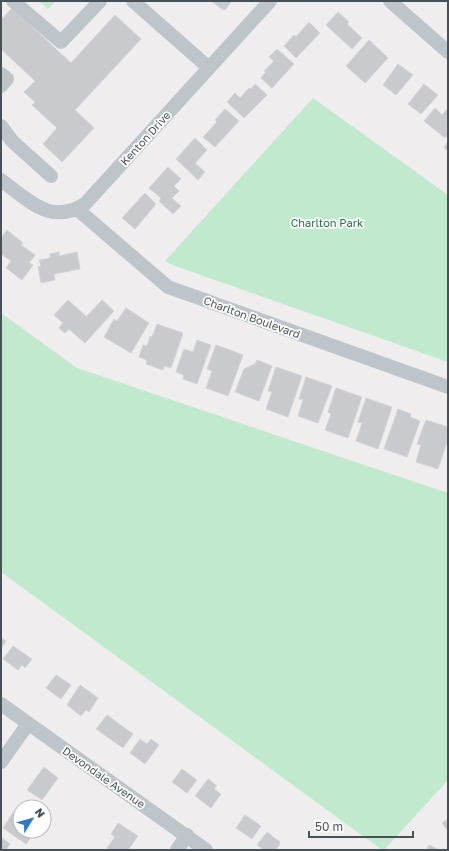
<svg xmlns="http://www.w3.org/2000/svg" width="449" height="851" viewBox="0 0 449 851" font-family="'Golos Text',sans-serif">
<rect width="100%" height="100%" fill="#f0edee"/>
<!-- green -->
<g fill="#c0e9ce">
<polygon points="39,1 56,1 48,9"/>
<polygon points="313,98 448,195 448,362 175,266 165,261"/>
<polygon points="1,313 77,368 448,493 448,780 384,850 382,850 1,572"/>
</g>
<!-- building -->
<g fill="#c8cace" stroke="#d2d4d8">
<polygon points="211,1 230,1 231,2 225,10 224,9 223,10"/>
<polygon points="12,8 71,63 115,15 141,39 75,110 94,128 62,162 43,144 57,128 32,105 35,102 24,92 35,81 1,49 1,20"/>
<polygon points="338,12 349,22 347,24 362,38 352,49 326,25"/>
<polygon points="309,22 320,33 296,58 284,46 294,35 296,37"/>
<polygon points="369,40 388,58 365,83 346,66"/>
<polygon points="277,49 294,64 272,88 261,78 266,72 264,71 274,61 269,57"/>
<polygon points="398,64 413,75 396,95 383,85"/>
<polygon points="255,84 267,95 244,118 227,102 235,93 240,98 249,88 251,89"/>
<polygon points="424,84 438,95 421,114 408,104"/>
<polygon points="435,108 442,115 448,108 448,134 445,138 424,121"/>
<polygon points="225,109 239,121 215,147 203,137 217,122 215,120"/>
<polygon points="195,138 207,150 195,163 205,172 198,180 176,159"/>
<polygon points="448,142 448,151 444,148"/>
<polygon points="168,167 181,179 174,186 179,191 172,198 181,206 173,214 159,201 161,198 149,188"/>
<polygon points="145,193 156,204 135,229 122,218"/>
<polygon points="7,230 23,243 21,245 35,255 29,263 33,265 22,280 6,268 11,261 1,254 1,238"/>
<polygon points="59,252 59,256 77,252 80,269 54,274 55,280 41,283 38,267 41,266 39,260 50,258 50,254"/>
<polygon points="68,300 86,316 86,317 102,300 114,311 85,343 69,329 65,333 59,328 63,323 54,315"/>
<polygon points="126,308 149,323 131,353 104,337 114,319 117,321"/>
<polygon points="157,324 183,333 171,368 164,366 163,370 146,364 147,360 139,357 143,345 147,346 150,336 152,337"/>
<polygon points="197,340 211,345 197,384 183,379 184,375 176,372 184,349 193,352"/>
<polygon points="216,345 243,355 228,396 206,388 212,371 207,369"/>
<polygon points="257,360 272,366 259,401 235,392 244,369 255,364"/>
<polygon points="276,367 302,376 288,417 266,409 272,392 268,391"/>
<polygon points="306,377 332,386 318,423 298,416 303,400 299,399"/>
<polygon points="336,388 362,397 348,438 325,430 331,414 328,412"/>
<polygon points="366,398 392,407 378,449 356,441 362,423 358,422"/>
<polygon points="398,409 411,414 410,417 420,421 407,457 384,449"/>
<polygon points="426,420 448,427 448,439 438,469 416,462 421,445 417,444"/>
<polygon points="1,638 6,641 1,648"/>
<polygon points="13,646 32,659 25,668 22,665 18,670 3,659"/>
<polygon points="56,675 71,685 61,699 46,688"/>
<polygon points="80,685 98,698 89,712 86,710 81,716 67,705"/>
<polygon points="107,715 133,734 123,748 96,729"/>
<polygon points="140,739 147,744 151,739 159,745 145,764 130,753"/>
<polygon points="44,767 58,778 42,800 27,790"/>
<polygon points="182,769 197,780 187,793 172,782"/>
<polygon points="208,779 217,786 214,789 221,794 211,808 195,796"/>
<polygon points="22,802 31,807 20,807 20,831 36,831 26,844 3,828 14,811 15,812"/>
<polygon points="245,815 261,826 252,839 236,828"/>
<polygon points="448,819 448,831 442,823"/>
<polygon points="118,823 138,836 128,850 110,850 107,848 115,837 111,834"/>
<polygon points="267,832 280,842 279,843 280,844 276,850 264,850 257,845"/>
<polygon points="1,837 10,844 6,850 1,850"/>
<polygon points="429,845 439,850 427,850"/>
</g>
<g fill="none" stroke-linecap="round" stroke-linejoin="round">
<!-- minor -->
<g stroke="#bdc5cb" stroke-width="14">
<polyline points="13,1 61,42 100,1"/>
<polyline points="133,1 208,67"/>
<polyline points="390,1 448,52"/>
<polyline points="1,74 7,79 1,86"/>
<polyline points="1,126 12,141 51,176"/>
<path d="M1 180C28 200 51 226 85 204L270 1"/>
<polyline points="77,209 168,287 448,387"/>
<polyline points="1,704 206,850"/>
<polyline points="1,762 28,724"/>
<polyline points="177,850 187,835"/>
</g>
</g>
<g text-anchor="middle" dominant-baseline="central" stroke-width="3.5" stroke-linejoin="round" paint-order="stroke">
<!-- street labels -->
<g font-size="11" fill="#485158" stroke="#fff">
<text transform="translate(145 138) rotate(-48)">Kenton Drive</text>
<text transform="translate(252 317) rotate(20)">Charlton Boulevard</text>
<text transform="translate(104 777) rotate(35)">Devondale Avenue</text>
</g>
<!-- park labels -->
<g font-size="11" fill="#217145" stroke="#fff">
<text x="327" y="222">Charlton Park</text>
</g>
</g>
<!-- border -->
<rect width="449" height="851" fill="none" stroke="#485158" stroke-width="4"/>
<!-- north arrow -->
<g transform="translate(32 819) rotate(53)"><circle r="19" fill="#ffffff" stroke="#b6b9bc"/>
<path d="M0-3L7 15L0 10L-7 15Z" fill="#2e7ac9"/>
<text y="-6" font-size="11" font-weight="bold" text-anchor="middle" fill="#485158">N</text>
</g>
<!-- scale -->
<path d="M309 831v6h104v-6" fill="none" stroke="#485158" stroke-width="2"/>
<text x="315" y="831" font-size="12" fill="#485158" stroke="#ffffff" stroke-width="3" paint-order="stroke">50 m</text>
</svg>
